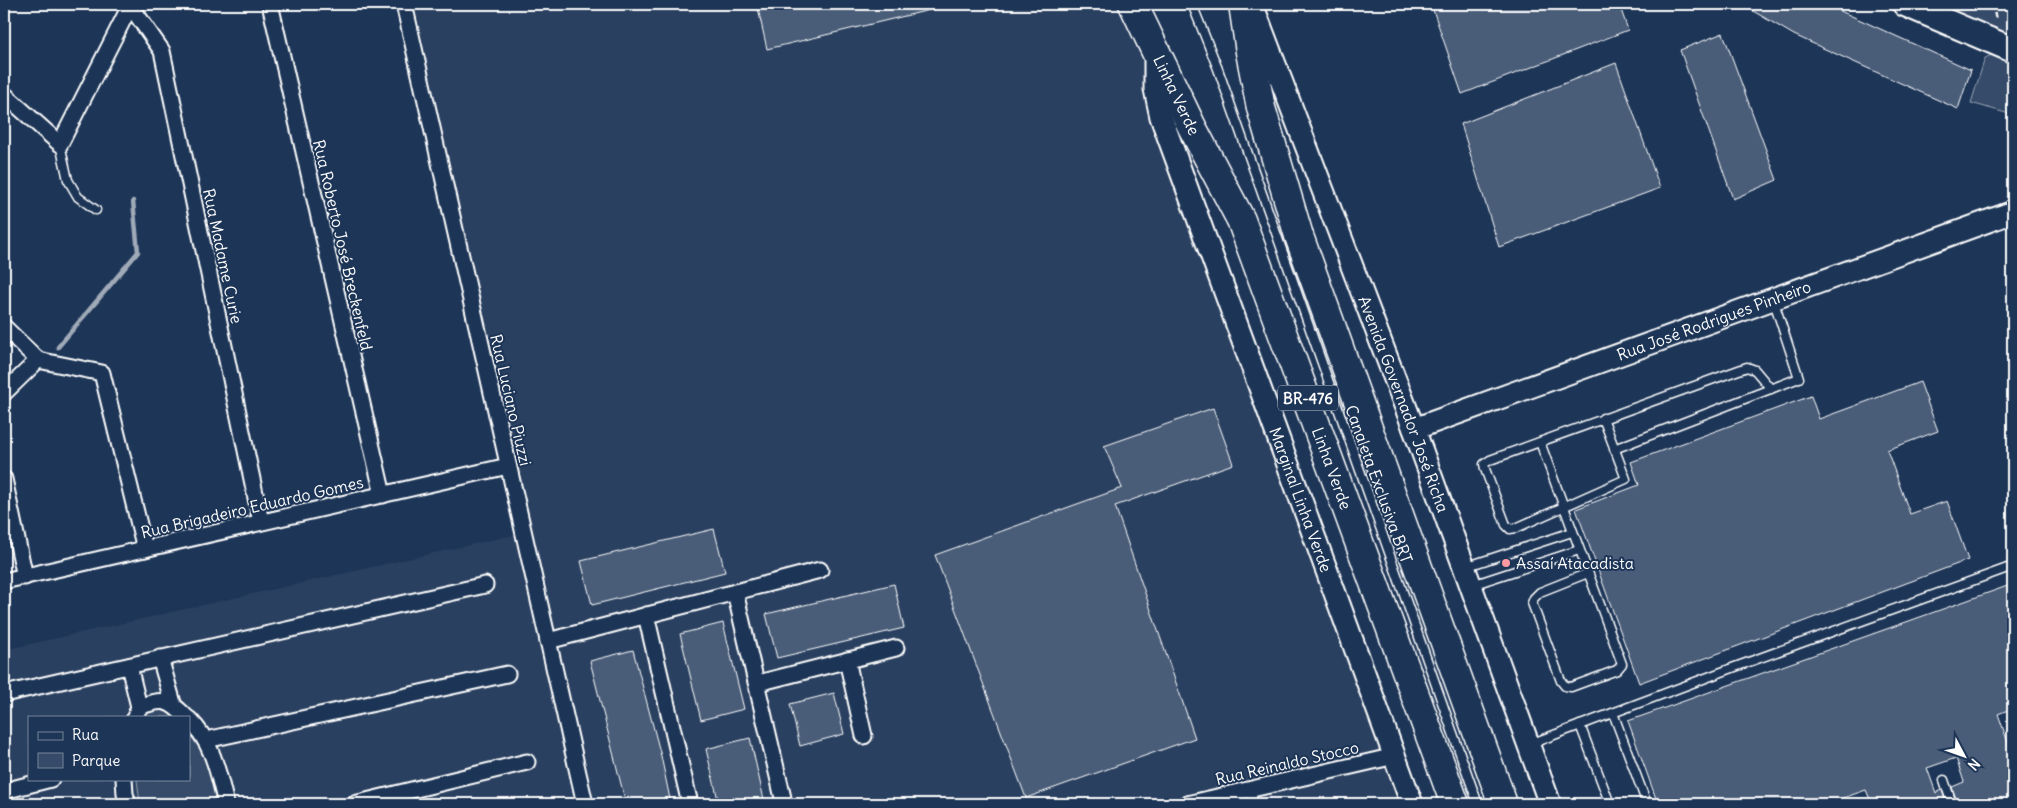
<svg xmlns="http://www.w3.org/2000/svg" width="2017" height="808" viewBox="0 0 2017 808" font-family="Delius,sans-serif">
<rect width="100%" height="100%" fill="#1d3557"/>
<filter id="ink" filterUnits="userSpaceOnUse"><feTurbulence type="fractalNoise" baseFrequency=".02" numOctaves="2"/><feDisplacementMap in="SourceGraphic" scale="10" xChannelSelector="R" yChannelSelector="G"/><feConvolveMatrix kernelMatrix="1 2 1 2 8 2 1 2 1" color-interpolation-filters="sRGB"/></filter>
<g filter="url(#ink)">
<!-- built -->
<path fill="#2a4161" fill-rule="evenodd" d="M404 4H1128L1161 117 1411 804H4V650L523 533ZM29 717H189V779H29Z"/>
<!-- green -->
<g fill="#364b69" stroke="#9aa5b4">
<polygon points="1936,4 2013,4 2013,38"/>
<polygon points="2005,49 2013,53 2013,115 1971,103 1985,58"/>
<polygon points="152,710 167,711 172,717 144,717"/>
<path d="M189 735C207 753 216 780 222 804H140L137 779H189Z"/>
</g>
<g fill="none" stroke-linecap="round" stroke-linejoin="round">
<!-- stream -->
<polyline stroke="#a0aab8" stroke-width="4.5" points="58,347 138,252 133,201"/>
</g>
<!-- building -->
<g fill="#4a5d79" stroke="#fff">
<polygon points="757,4 934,4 934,9 767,49"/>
<polygon points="1431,4 1619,4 1628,30 1462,94"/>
<polygon points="1741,4 1825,4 1971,70 1958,109 1794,35"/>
<polygon points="1723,33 1777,180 1733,199 1680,50"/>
<polygon points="1616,63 1660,188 1499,247 1461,124"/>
<polygon points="1920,382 1938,431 1887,450 1910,514 1947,501 1968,560 1639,683 1576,509 1639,485 1631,462 1811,396 1819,419"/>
<polygon points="1213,408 1233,464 1115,506 1195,738 1026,798 935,555 1122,488 1104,446"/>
<polygon points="714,529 725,572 592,605 581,561"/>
<polygon points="894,584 904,628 777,658 766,614"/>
<polygon points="2013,584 2013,708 1998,714 2013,757 2013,804 1958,804 1952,787 1964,782 1956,758 1927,768 1936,793 1942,790 1946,804 1872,804 1866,790 1826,804 1673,804 1671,799 1658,804 1628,721"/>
<polygon points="723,623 744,709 701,720 680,634"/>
<polygon points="633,650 661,756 671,804 626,804 590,661"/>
<polygon points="834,693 844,734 800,746 790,704"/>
<polygon points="750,738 765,804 719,804 706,749"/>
</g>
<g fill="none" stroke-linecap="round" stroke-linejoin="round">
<!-- lane casing -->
<g stroke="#fff" stroke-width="11">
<g id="lane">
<polyline points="1192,4 1218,69 1478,804"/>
<polyline points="60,144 68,180 78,197 96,210"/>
<polyline points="1603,418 1626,479 1516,528 1510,529 1506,525 1485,469 1484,464 1490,460 1747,367 1755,370 1771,389"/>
<polyline points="1540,442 1622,664 1617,670 1571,687 1565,686 1561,681 1532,603 1534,598 1540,592 1588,573"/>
<polyline points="1614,449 1799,378 1773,299"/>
<polyline points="1465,567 1572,532"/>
<polyline points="1472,585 1579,550"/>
<polyline points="1613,713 1647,804"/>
<polyline points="1580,725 1610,804"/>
<polyline points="1530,744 1735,667 2013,566"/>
<polyline points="1944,780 1952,804"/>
<polyline points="1250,789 1254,804"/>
</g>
</g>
<!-- street casing -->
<g stroke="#fff" stroke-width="19">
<g id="street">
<polyline points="270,4 383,495"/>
<polyline points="404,4 585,804"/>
<polyline points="130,5 162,51 261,522"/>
<polyline points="4,94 60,144 131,4"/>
<polyline points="4,327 38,360 102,373 145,549"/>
<polyline points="4,393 38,360"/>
<polyline points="4,479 25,577"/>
<polyline points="4,581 508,466"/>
<polyline points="735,592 783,798"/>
<polyline points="646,615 690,804"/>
<polyline points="548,641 820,570"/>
<polyline points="160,658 173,703"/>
<polyline points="847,660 864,736"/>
<polyline points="129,666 139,707"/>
<polyline points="758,683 896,648"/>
<polyline points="4,694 485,585"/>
<path d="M135 717 139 707C163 698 169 699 186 717"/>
<path d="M189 719C213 743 218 772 226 804"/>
<polyline points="206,740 507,674"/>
<polyline points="124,779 125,794 128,804"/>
<polyline points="4,791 51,779"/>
<polyline points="354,804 527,762"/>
<polyline points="1187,804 1395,756"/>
</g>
</g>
<!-- secondary casing -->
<g stroke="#fff" stroke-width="25">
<g id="secondary">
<path id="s1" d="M1252 4 1414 429 1550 804"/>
<path id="s2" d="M1155 54V89L1161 117 1412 804"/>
<path id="s3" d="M1414 429 2013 212"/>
</g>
</g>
<!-- primary casing -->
<g stroke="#fff" stroke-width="28">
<polyline id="primary" points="1905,4 2013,50"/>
</g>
<!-- highway casing -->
<g stroke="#fff" stroke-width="31">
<g id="highway">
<path id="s4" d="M1133 4 1192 127 1241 220 1455 804"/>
<polyline points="1243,4 1250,52 1261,108 1299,236 1503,804"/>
</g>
</g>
<!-- path -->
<polyline stroke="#fff" stroke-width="2.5" stroke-dasharray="5 4" stroke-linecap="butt" points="1993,4 1996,21"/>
<!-- lane -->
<use href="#lane" stroke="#1d3557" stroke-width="8"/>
<!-- street -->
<use href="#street" stroke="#1d3557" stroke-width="15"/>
<!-- secondary -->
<use href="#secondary" stroke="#1d3557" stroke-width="21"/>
<!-- primary -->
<use href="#primary" stroke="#1d3557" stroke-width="24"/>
<!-- highway -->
<use href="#highway" stroke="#1d3557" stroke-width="28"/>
</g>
</g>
<!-- markers -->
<circle fill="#ff9aa2" stroke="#1d3557" stroke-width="2" cx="1506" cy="563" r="5"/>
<g text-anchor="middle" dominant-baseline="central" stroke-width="4" stroke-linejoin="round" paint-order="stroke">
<!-- shield labels -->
<rect fill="#1d3557" stroke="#bbc2cd" stroke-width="1" x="1278" y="385.5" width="60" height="25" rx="4"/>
<g font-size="15" font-weight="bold" fill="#fff">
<text x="1308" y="398">BR-476</text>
</g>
<!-- street labels -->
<g font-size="16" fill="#fff" stroke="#1d3557">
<text stroke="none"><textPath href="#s4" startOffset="101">Linha Verde</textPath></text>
<text transform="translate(343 245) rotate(77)">Rua Roberto José Breckenfeld</text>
<text transform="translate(223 256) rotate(78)">Rua Madame Curie</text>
<text stroke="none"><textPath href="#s3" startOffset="319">Rua José Rodrigues Pinheiro</textPath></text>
<text transform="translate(511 400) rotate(77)">Rua Luciano Piuzzi</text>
<text stroke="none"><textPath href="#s1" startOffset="428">Avenida Governador José Richa</textPath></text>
<text stroke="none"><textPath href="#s4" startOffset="506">Linha Verde</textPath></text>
<text transform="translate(1379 484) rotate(70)">Canaleta Exclusiva BRT</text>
<text stroke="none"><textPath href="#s2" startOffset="471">Marginal Linha Verde</textPath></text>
<text transform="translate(252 507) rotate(-13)">Rua Brigadeiro Eduardo Gomes</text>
<text transform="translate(1287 763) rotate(-13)">Rua Reinaldo Stocco</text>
</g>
<!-- poi labels -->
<g font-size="16" fill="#fff" stroke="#1d3557" text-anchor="start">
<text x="1516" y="563">Assaí Atacadista</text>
</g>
</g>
<!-- margin -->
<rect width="2017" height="808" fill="none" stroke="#1d3557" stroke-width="20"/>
<rect x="10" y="10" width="1997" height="788" fill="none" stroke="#fff" stroke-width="2" filter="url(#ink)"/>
<!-- legend -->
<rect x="28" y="716" width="162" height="65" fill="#1d3557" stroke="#77869a"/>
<rect x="38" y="732" width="25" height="8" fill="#1d3557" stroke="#77869a"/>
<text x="72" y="740" font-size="15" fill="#ffffff">Rua</text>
<rect x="38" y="753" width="25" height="15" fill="#364b69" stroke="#77869a"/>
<text x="72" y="766" font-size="15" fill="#ffffff">Parque</text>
<!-- north arrow -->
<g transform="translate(1964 756) rotate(131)" stroke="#1d3557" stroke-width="4" paint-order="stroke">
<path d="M0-4L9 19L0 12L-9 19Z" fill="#ffffff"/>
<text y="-8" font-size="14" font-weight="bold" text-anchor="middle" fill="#ffffff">N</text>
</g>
</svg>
